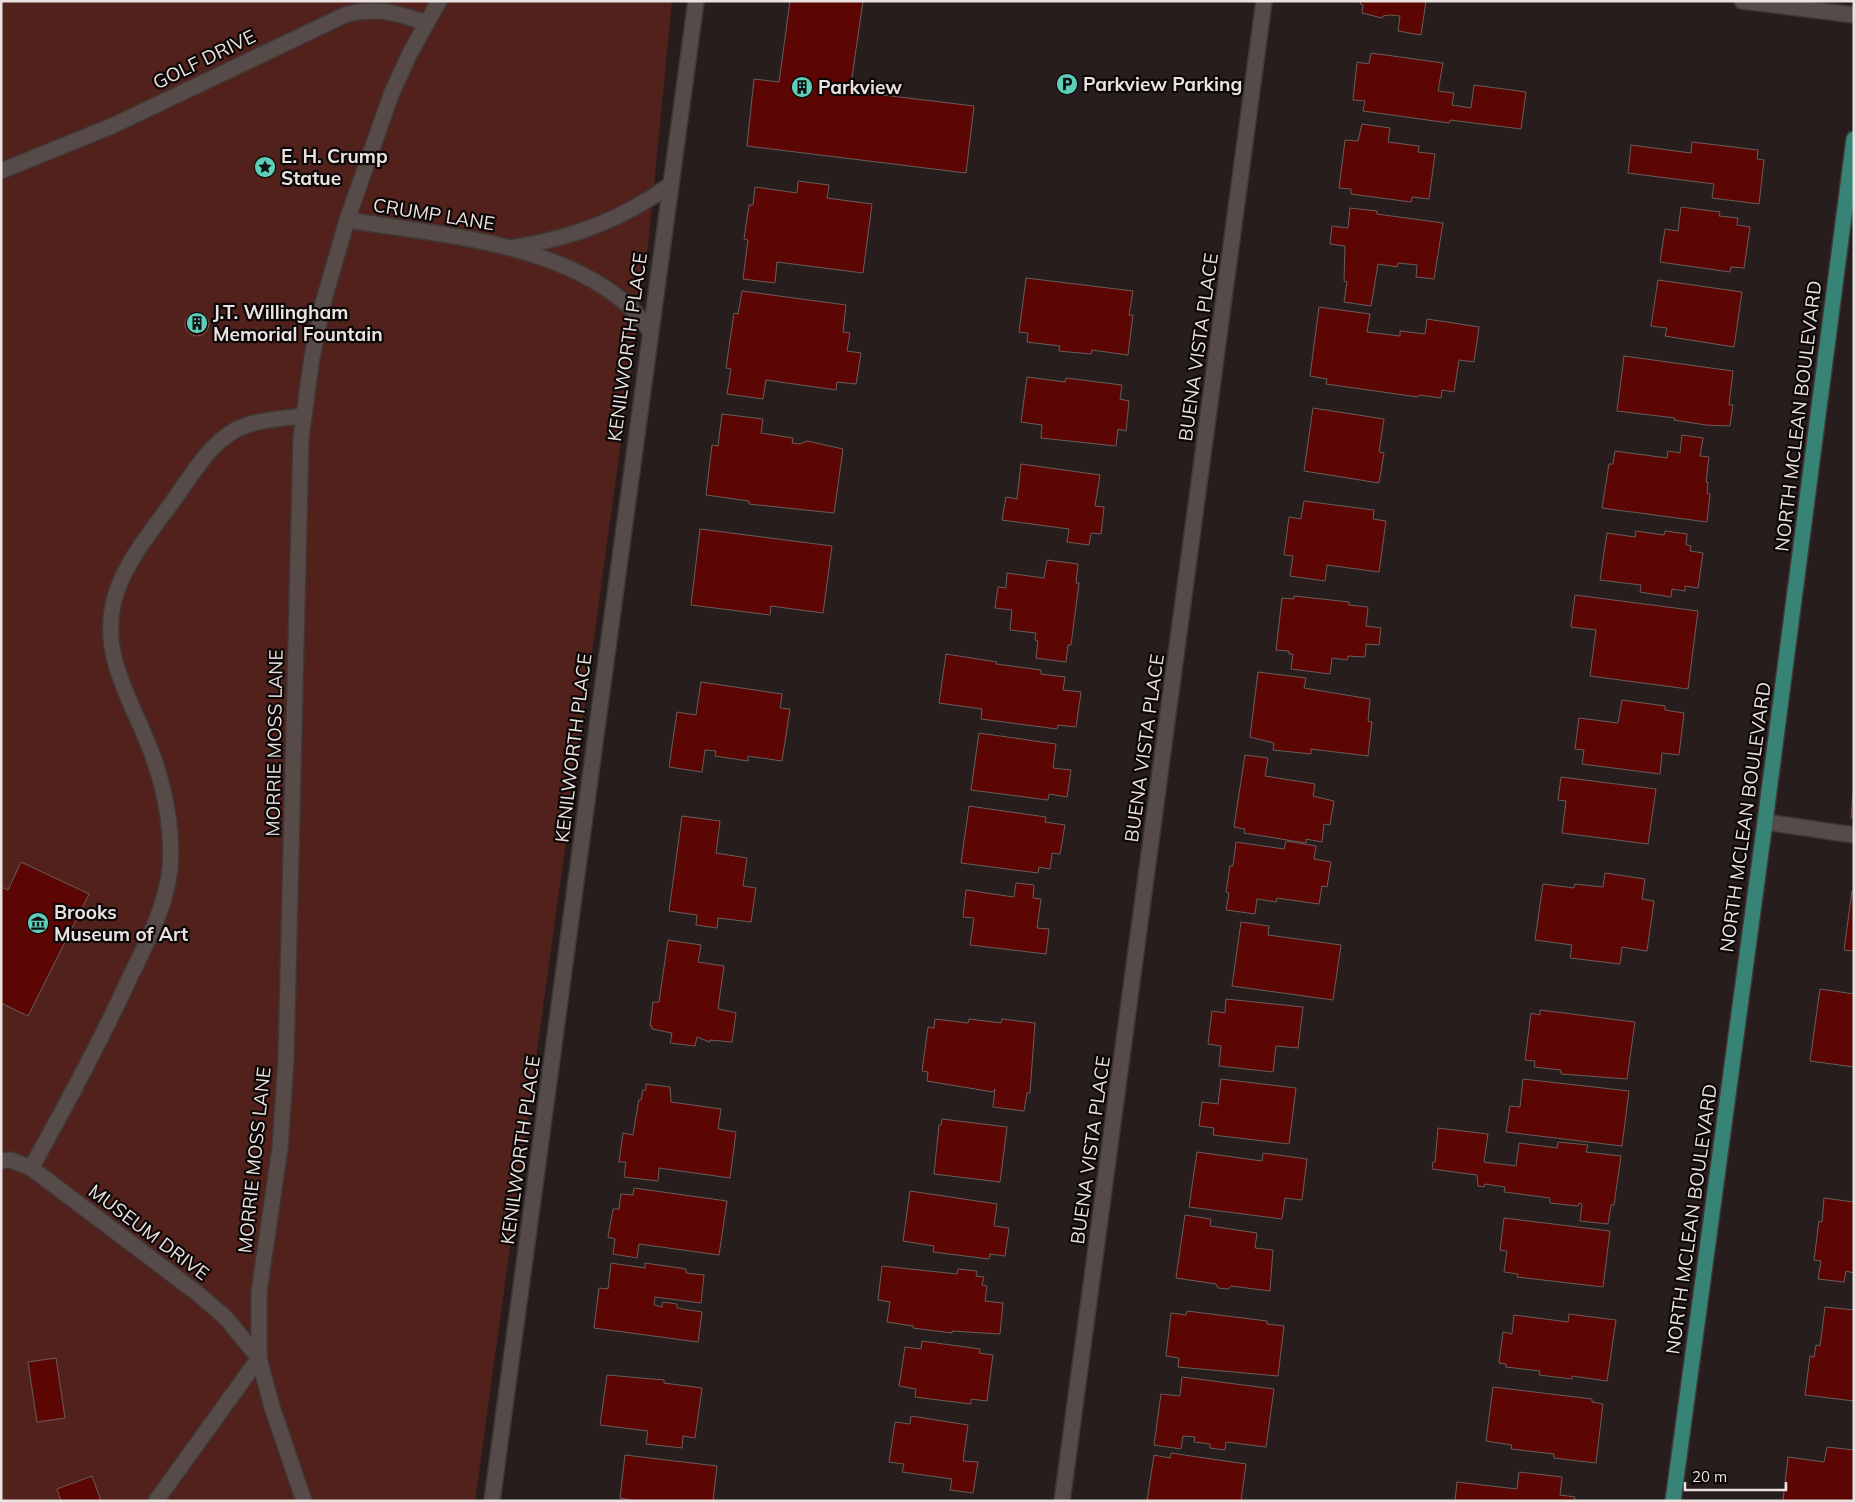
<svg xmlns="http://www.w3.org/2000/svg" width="1855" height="1502" viewBox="0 0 1855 1502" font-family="Mulish,sans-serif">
<rect width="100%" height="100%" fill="#271d1c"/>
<!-- green -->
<polygon fill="#53211b" points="1,1 672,1 648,246 475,1501 1,1501"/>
<!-- building -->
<g fill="#5c0604" stroke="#685d5b">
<polygon points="790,1 863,1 850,91 974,106 966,173 747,146 754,79 779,82"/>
<polygon points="1361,1 1426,1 1421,35 1398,31 1400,16 1390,15 1383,16 1382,18 1362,13 1363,5 1360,4"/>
<polygon points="1371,53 1443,63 1438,91 1454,93 1452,105 1471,108 1474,85 1526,92 1521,129 1450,120 1449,123 1363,111 1365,101 1353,100 1357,62 1369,64"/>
<polygon points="1362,124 1390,128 1388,142 1419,146 1418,152 1435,154 1429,199 1412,197 1411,202 1351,194 1351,189 1339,188 1345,140 1358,141"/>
<polygon points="1692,142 1758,150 1757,159 1764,160 1759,204 1712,198 1714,184 1628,173 1631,145 1691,153"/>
<polygon points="798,181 829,185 827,198 872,204 863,273 777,262 775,283 743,279 748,240 744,239 749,205 753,205 755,187 797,193"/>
<polygon points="1681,207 1720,212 1719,216 1738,218 1737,225 1750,227 1744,268 1731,267 1730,272 1660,262 1665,229 1678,231"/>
<polygon points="1350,208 1377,211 1377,214 1443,223 1434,279 1416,277 1417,265 1398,263 1397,267 1378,264 1371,306 1344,302 1347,282 1344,281 1345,246 1330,244 1332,226 1348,228"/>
<polygon points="1026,278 1133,291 1129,315 1133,315 1128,355 1092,350 1091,354 1059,351 1060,346 1027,342 1028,333 1019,332"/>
<polygon points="1658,280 1742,292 1734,347 1665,336 1667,328 1651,326"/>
<polygon points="742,291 846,305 843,332 850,333 847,351 861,353 856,384 837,382 836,390 766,380 763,399 727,394 731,369 726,368 734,313 738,314"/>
<polygon points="1319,307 1370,314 1367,332 1400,336 1400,331 1425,334 1427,319 1479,327 1474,362 1459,360 1454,392 1442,390 1441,398 1419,395 1418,397 1326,384 1327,379 1310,376"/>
<circle cx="197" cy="324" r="12"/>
<polygon points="1624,356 1733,371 1729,405 1733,405 1730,426 1706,425 1674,420 1675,418 1617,411"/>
<polygon points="1027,377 1065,382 1066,378 1122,385 1120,399 1129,401 1126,431 1118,429 1116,446 1041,438 1042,425 1021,422"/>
<polygon points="1313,408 1384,419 1379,452 1384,453 1379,483 1304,471"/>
<polygon points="722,414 763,419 761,433 793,438 792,443 800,444 807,441 843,449 834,513 749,504 749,501 706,495 712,445 718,446"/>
<polygon points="1682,435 1703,438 1700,456 1709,457 1706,482 1708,482 1707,493 1710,494 1707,522 1602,508 1609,464 1613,464 1615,451 1667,458 1668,451 1680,453"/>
<polygon points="1021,464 1100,475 1095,506 1104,507 1101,534 1091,533 1089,545 1067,542 1069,529 1002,520 1006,497 1017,499"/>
<polygon points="1304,501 1374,510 1373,519 1386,521 1379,572 1327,565 1325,581 1290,576 1293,556 1284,555 1289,517 1301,519"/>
<polygon points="700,529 832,546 823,613 771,606 770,615 691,605"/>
<polygon points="1636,531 1664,535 1665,531 1687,534 1686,545 1691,546 1690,551 1703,553 1698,588 1685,586 1685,591 1672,589 1671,597 1640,592 1641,585 1600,580 1607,533 1635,537"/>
<polygon points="1047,560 1078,564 1076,583 1079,583 1071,645 1068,645 1066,662 1036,658 1038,641 1035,640 1036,633 1010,630 1012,610 995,608 998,587 1006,588 1007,573 1044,578"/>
<polygon points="1575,595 1698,611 1688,689 1590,676 1596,630 1571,627"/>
<polygon points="1294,596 1349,602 1349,605 1368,607 1366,626 1381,628 1379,645 1366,644 1365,657 1348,656 1347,660 1332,658 1330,674 1291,669 1293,654 1289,654 1289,651 1276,650 1282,598 1294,599"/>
<polygon points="946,654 997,662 996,664 1041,670 1041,674 1065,677 1063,690 1081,692 1076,727 1058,725 1057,729 981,719 982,709 939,703"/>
<polygon points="1258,672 1306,678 1304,688 1370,699 1368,721 1372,722 1368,756 1311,749 1311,754 1273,750 1274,743 1250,737"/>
<polygon points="701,682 782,694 780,708 790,709 782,761 748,756 748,761 715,756 716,751 705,750 702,772 669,767 677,712 696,715"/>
<polygon points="1622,700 1665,706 1665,710 1684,713 1679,755 1662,753 1660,774 1582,764 1584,750 1575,749 1579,718 1618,723"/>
<polygon points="979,733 1056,744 1053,768 1071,770 1067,797 1049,794 1048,800 971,790"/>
<polygon points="1245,755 1268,758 1265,776 1315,784 1313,796 1334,801 1330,825 1324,824 1322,842 1306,839 1306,843 1244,833 1245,829 1234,827"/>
<polygon points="1561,777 1656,789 1648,844 1562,833 1566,801 1558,800"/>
<polygon points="1854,782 1854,818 1851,818"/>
<polygon points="969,806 1046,817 1045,822 1065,825 1060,854 1052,853 1050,869 1039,867 1038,873 961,863"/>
<polygon points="682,816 720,821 716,853 747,858 743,886 756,888 751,922 718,918 717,928 696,925 697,915 669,911"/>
<polygon points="1286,841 1316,846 1314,859 1331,862 1327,887 1322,886 1319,904 1277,898 1276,902 1257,899 1255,914 1226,910 1229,893 1226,892 1230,866 1233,866 1236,842 1284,849"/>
<polygon points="21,862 89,894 28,1016 1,1003 1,887 8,890"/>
<polygon points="1605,873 1645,879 1642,899 1654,901 1647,951 1622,947 1620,964 1570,958 1572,945 1535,940 1543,884 1574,888 1575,884 1603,887"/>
<polygon points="1016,883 1034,885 1033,898 1041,899 1037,928 1049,929 1046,954 970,945 974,918 963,917 966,890 1014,897"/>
<polygon points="1852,891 1854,891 1854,951 1844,950"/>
<polygon points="1241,922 1269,926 1268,935 1341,945 1333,1000 1232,986"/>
<polygon points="668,940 701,945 698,962 724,966 718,1009 736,1013 732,1042 710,1040 710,1042 697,1037 695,1046 670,1043 672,1033 652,1029 652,1026 650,1026 653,1002 659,1002"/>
<polygon points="1820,989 1854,994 1854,1067 1810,1061"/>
<polygon points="1226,999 1303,1007 1298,1048 1276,1046 1273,1072 1219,1066 1221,1046 1208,1044 1212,1011 1225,1013"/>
<polygon points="1540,1010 1635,1022 1627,1079 1561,1074 1561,1070 1534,1067 1535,1061 1525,1060 1531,1013 1540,1015"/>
<polygon points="935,1019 968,1023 969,1019 1001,1023 1002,1019 1035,1023 1030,1093 1027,1093 1024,1111 993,1107 995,1089 993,1092 927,1081 928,1072 922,1071 928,1027 934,1028"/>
<polygon points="1221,1079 1296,1088 1289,1144 1213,1135 1214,1128 1199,1126 1202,1102 1218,1104"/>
<polygon points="1523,1079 1629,1091 1622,1146 1506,1132 1510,1106 1520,1107"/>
<polygon points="646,1084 670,1087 671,1102 721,1109 718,1129 736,1132 730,1178 659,1168 658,1181 624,1177 626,1162 619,1162 623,1133 633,1135 638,1105 639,1100 641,1100 643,1090 646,1090"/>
<polygon points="942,1119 1007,1127 1000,1182 934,1174 939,1125 941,1125"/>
<polygon points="1438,1128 1488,1134 1484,1162 1516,1166 1519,1143 1557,1148 1558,1142 1588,1145 1586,1152 1621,1156 1614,1205 1611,1205 1608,1224 1580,1221 1582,1204 1579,1203 1578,1206 1550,1203 1550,1198 1504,1192 1505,1187 1485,1184 1484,1187 1478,1186 1477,1175 1432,1169 1433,1162 1435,1162"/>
<polygon points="1197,1152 1262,1161 1263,1153 1307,1159 1302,1200 1285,1198 1282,1219 1189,1207"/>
<polygon points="634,1188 727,1201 719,1255 639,1244 637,1258 613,1254 615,1239 608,1237 613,1209 619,1209 621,1194 633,1195"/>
<polygon points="910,1191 997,1204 994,1226 1009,1228 1005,1256 990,1254 989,1259 933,1252 934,1246 903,1241"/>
<polygon points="1824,1198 1854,1202 1854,1273 1846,1271 1844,1282 1818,1279 1821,1261 1814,1260 1819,1221 1822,1222"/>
<polygon points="1185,1215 1211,1219 1210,1226 1257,1233 1255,1248 1273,1250 1270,1291 1231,1286 1228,1289 1218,1288 1216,1284 1176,1278"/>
<polygon points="1504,1218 1610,1231 1603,1287 1517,1277 1518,1274 1504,1272 1507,1251 1500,1250"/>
<polygon points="611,1263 645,1268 645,1263 686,1269 686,1273 704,1275 701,1303 655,1297 654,1305 662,1307 663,1302 677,1304 677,1308 702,1312 698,1342 594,1328 599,1288 608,1289"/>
<polygon points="882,1266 957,1274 958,1269 977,1271 976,1276 984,1277 982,1285 987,1286 985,1301 1003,1303 1000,1334 952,1331 952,1333 913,1328 913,1326 887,1322 890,1302 878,1300"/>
<polygon points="1825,1307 1854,1310 1854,1401 1805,1395 1810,1356 1814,1357 1816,1345 1820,1346"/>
<polygon points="1187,1311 1267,1321 1267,1324 1284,1326 1278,1376 1178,1367 1179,1358 1166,1356 1171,1313 1186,1315"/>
<polygon points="1569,1314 1616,1320 1607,1381 1572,1376 1572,1379 1539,1375 1540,1371 1506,1367 1506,1364 1499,1363 1503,1332 1512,1334 1514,1315 1568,1322"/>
<polygon points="922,1341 980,1349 979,1353 993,1355 987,1401 971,1399 971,1404 915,1397 916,1389 899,1386 905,1347 921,1349"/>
<polygon points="56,1358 65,1418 37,1422 28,1362"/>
<polygon points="607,1375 664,1380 664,1383 702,1388 695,1438 683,1436 682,1448 646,1444 648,1431 600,1425"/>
<polygon points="1182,1377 1274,1389 1266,1447 1226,1442 1225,1450 1210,1448 1210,1444 1194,1442 1195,1437 1183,1436 1181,1449 1154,1445 1161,1394 1180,1396"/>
<polygon points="1493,1387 1592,1399 1592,1402 1603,1404 1596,1463 1554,1458 1554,1454 1511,1449 1512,1445 1486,1441"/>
<polygon points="911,1416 968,1425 963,1461 978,1462 973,1493 950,1490 952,1479 902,1472 904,1464 889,1462 895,1422 910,1424"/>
<polygon points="1827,1447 1854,1450 1854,1501 1783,1501 1788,1457 1824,1462"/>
<polygon points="1171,1453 1246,1464 1241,1501 1147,1501 1154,1455 1170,1458"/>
<polygon points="625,1455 717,1466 713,1501 635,1501 620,1498"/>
<polygon points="1519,1472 1562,1477 1560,1495 1575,1497 1574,1501 1455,1501 1457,1482 1517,1489"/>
<polygon points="92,1476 101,1501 61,1501 57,1489"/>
</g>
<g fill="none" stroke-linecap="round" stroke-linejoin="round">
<!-- minor casing -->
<g stroke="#3f3736" stroke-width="18">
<g id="minor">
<polyline points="1742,1 1854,15"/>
<path d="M1 171 112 126 347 14C378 7 397 13 427 23"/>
<path d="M347 220C439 235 554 241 628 305 636 312 643 322 650 331"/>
<path d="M516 247C575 237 621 220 670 185"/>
<polyline points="1765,822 1854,835"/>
<polyline points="1,1161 11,1160 31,1168 197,1293 225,1317 259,1358"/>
<path d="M31 1168C67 1104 101 1040 132 973 148 940 166 906 170 868 173 831 165 789 152 754 135 706 101 659 113 605 121 566 151 532 173 501 193 474 213 436 247 425 265 419 286 418 304 416"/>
<polyline points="156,1501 259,1358"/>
<polyline points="304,1501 272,1407 259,1358 259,1292 280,1148 286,1060 301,438 312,357 323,303 347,220 391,95 409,55 439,1"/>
<path d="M492 1501C561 1001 626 501 696 1"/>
<polyline points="1062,1501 1264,1"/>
</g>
</g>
<!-- major casing -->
<g stroke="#3f3736" stroke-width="18">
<polyline id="major" points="1673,1501 1765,822 1854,139"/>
</g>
<!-- minor -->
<use href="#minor" stroke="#564b49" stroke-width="15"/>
<!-- major -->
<use href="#major" stroke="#378375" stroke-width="15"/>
</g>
<!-- icons -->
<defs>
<g id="parking-disc" transform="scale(1.125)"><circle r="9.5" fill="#5eceb8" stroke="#0d0808"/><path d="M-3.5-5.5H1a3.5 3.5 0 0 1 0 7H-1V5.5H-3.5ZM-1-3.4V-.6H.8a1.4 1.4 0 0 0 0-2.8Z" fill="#111"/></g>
<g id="building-disc" transform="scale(1.125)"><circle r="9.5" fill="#5eceb8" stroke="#0d0808"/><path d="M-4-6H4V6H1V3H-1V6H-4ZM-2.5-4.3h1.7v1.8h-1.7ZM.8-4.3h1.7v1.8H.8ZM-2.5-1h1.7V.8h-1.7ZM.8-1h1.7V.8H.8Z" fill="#111"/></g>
<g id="sight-disc" transform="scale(1.125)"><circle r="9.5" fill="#5eceb8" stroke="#0d0808"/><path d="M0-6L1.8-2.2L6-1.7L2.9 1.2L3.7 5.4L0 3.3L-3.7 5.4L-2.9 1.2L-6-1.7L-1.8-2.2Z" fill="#111"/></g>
<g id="museum-disc" transform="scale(1.125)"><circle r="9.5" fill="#5eceb8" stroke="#0d0808"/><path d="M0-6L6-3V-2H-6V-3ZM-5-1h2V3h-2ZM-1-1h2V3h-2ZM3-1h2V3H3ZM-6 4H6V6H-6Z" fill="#111"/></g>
</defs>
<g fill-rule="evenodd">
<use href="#parking-disc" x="1067" y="84"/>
<use href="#building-disc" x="802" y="87"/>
<use href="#sight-disc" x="265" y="167"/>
<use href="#building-disc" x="197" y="323"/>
<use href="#museum-disc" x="38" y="923"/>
</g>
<g text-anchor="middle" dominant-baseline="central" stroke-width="4.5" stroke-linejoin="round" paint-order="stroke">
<!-- street labels -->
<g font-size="19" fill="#e9e2e0" stroke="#0d0808">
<text transform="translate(204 59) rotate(-26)">GOLF DRIVE</text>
<text transform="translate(434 214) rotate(9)">CRUMP LANE</text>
<text transform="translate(627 347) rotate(-82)">KENILWORTH PLACE</text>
<text transform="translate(1198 347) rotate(-82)">BUENA VISTA PLACE</text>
<text transform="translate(1798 416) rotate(-83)">NORTH MCLEAN BOULEVARD</text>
<text transform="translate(274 743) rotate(-89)">MORRIE MOSS LANE</text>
<text transform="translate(573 748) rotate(-83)">KENILWORTH PLACE</text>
<text transform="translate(1144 748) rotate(-82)">BUENA VISTA PLACE</text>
<text transform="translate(1745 817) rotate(-82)">NORTH MCLEAN BOULEVARD</text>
<text transform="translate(520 1150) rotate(-82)">KENILWORTH PLACE</text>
<text transform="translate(1090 1150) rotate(-82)">BUENA VISTA PLACE</text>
<text transform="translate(254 1160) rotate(-84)">MORRIE MOSS LANE</text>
<text transform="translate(1691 1219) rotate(-82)">NORTH MCLEAN BOULEVARD</text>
<text transform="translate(149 1232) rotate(37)">MUSEUM DRIVE</text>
</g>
<!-- poi labels -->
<g font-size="19" font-weight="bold" fill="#e9e2e0" stroke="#0d0808" text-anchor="start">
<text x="1083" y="84">Parkview Parking</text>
<text x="818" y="87">Parkview</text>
<text x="281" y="156">E. H. Crump<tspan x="281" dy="22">Statue</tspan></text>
<text x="213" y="312">J.T. Willingham<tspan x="213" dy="22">Memorial Fountain</tspan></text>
<text x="54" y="912">Brooks<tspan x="54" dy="22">Museum of Art</tspan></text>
</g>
</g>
<!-- border -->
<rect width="1855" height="1502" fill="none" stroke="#e9e2e0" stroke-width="5"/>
<!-- scale -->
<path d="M1685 1482v8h101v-8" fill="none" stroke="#e9e2e0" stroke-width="2.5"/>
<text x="1692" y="1482" font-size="15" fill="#e9e2e0" stroke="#0d0808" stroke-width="4" paint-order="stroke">20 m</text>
</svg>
